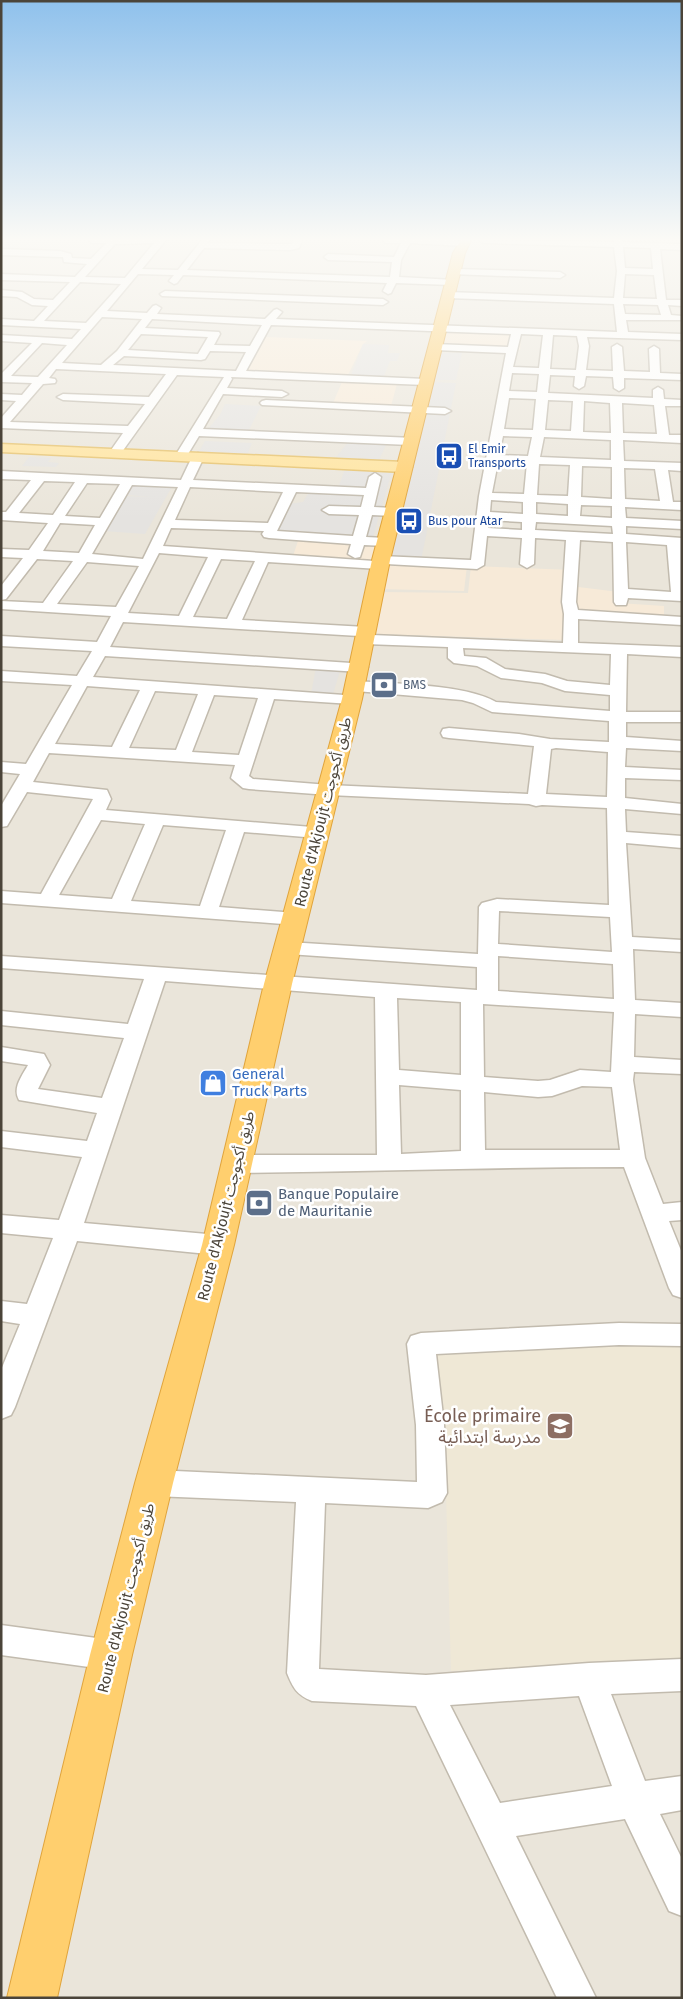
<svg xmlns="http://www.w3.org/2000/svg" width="683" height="1999" viewBox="0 0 683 1999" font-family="'Fira Sans','Noto Sans Arabic',sans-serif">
<rect width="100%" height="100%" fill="#f6f3ec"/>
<!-- residential -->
<rect fill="#eae5da" x="1" y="240" width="681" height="1758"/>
<!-- commercial -->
<g fill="#f7ead8">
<polygon points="445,329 522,332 520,350 440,346"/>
<polygon points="266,337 367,341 363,344 348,375 246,371"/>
<polygon points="342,382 397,384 391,406 333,403"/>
<polygon points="299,538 377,542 372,563 292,559"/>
<polygon points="383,562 467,566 464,591 376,589"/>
<polygon points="471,566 572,570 570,586 619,592 618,603 664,606 664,615 580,610 570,612 566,640 371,634 381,592 468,593"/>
</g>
<!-- education -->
<polygon fill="#efe8d6" points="678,1341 682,1358 682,1663 451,1671 446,1493 429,1346"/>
<!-- parking -->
<g fill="#e5e3e0">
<polygon points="363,344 389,345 388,353 400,353 397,361 390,361 384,376 351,375"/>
<polygon points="437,353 462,353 456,380 430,380"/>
<polygon points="428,382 456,383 421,561 384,559"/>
<polygon points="225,404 261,406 248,432 206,431 220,415"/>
<polygon points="205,441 252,443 247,455 198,453"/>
<polygon points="349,441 387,443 378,462 334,460"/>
<polygon points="29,457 51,458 48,462 59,463 56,467 22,466"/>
<polygon points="346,466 393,468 373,537 270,532 288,504 303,502 309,492 336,494"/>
<polygon points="133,483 173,485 145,534 103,531 125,496 151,497 126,495"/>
<polygon points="316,667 341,668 333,694 311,694"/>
</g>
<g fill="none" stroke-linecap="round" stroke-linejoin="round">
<!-- minor casing -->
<g stroke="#c2bbae" stroke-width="3">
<g id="minor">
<path d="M88 240H166L142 269 178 270 202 240H210L208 243 290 244H292L294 240H302L299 248 290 250 204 248 187 270 390 277 392 262 328 260 324 257 328 254 394 257 401 243H386L382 240C397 240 460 237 468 243L464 246 410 243 401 260 399 277 454 280 456 282 451 285 396 283 391 293 388 294 383 291 387 283 183 275 177 283 174 284 169 281 174 275 138 274 107 311 147 313 153 306 156 305 161 308 157 314 265 319 274 310 277 309 282 312 276 319 617 332 614 304 448 298 443 295 448 292 614 298 617 271 614 247 484 243 480 240 614 242V240H622V242L682 244V250L660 249 666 300H682V306L668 305 671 315 682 316V320H626L628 332 682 334V340L587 337 589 346 586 370 613 371 612 347 617 344 622 347 624 371 650 372 649 349 654 346 659 349 660 373 682 374V380L624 378V388L619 391 614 388 613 377 586 376 584 386 579 389 574 386 575 376 550 375 548 393 653 398V390L658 387 663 390 664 399 682 400V406H665L669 435H682V443L623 440 624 461 682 463V471L668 470 673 502H682V510L625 507 626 518 682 521V529L626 526V534L682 538V601L628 598 626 605H616L614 602 613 542 580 540 576 602 578 610 682 617V625L578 619V643L682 647V657L627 654 626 712H682V722H626V737L682 741V751L626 748 625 767 682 770V780L625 778V798L682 804V814L625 809 626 832 682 836V848L626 843 632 937 682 940V952L633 949 635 1000 682 1003V1017L635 1014 634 1057 682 1060V1074L634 1072 633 1080 645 1158 663 1204 682 1202V1220L669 1221 682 1253V1298L673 1295 669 1288 624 1167C495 1167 367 1172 238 1173L230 1170 226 1164 230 1158 238 1155H377L375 997 165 981 84 1223 218 1235 227 1238 231 1245 227 1252 218 1255 77 1241 15 1407 11 1415 1 1419V1370L20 1324 1 1321V1301L27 1304 53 1238 1 1233V1215L59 1220 82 1157 1 1147V1131L87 1141 97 1113 19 1100C12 1088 22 1076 28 1065L1 1061V1047L44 1054 50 1065 38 1089 102 1098 124 1038 1 1025V1011L128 1024 144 979 1 968V956L477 990V967L288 954 281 952 278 948 281 944 288 942 478 954 479 907 482 903 497 899 609 905 607 808 542 805 536 806 529 804 329 795 249 789 243 788 231 778 235 765 49 753 33 782 107 790 111 799 106 810 324 828 326 832 324 836 317 838 244 832 219 907 296 913 303 915 306 919 303 923 296 925 1 903V891L41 894 93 799 27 792 7 826 1 827V806L20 774 1 772V762L26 764 72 685 1 681V671L77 676 92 651 1 646V636L97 642 111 616 1 609V601L43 603 73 561 37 559 6 599 1 600V586L23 558 1 557V549L29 550 48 523 1 520V512H6L31 480 1 479V471L181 480 192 457 198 453 204 457 193 480 366 488 369 477 375 473 381 477 374 507 393 508 400 512 393 516 372 515 366 537 385 538 392 542 385 546 364 545 360 557 355 558 348 554 351 544 269 538 264 537 262 534 264 531 171 528 163 546 374 561 376 557 381 556 471 560 479 496 506 353 435 350 430 347 435 344 508 347 511 334 271 325 246 371 425 379 430 382 425 385 231 377 232 379 227 388 282 391 288 394 282 397 223 394 203 429 414 438 416 441 410 445 199 436 185 459H177L175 456 224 377 177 375 119 456 115 457 109 453 123 433 1 428V418L16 401 1 400V394L22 395 32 383 1 382V374L32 343 1 341V335L72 339 81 329 1 325V319L34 321 48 306 32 305 17 297 1 296V290L22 292 34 299 53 300 70 282 1 280V274L75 277 87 264 64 262 63 257H60L1 255V249L60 251 71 254 72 258 91 259 106 243H92ZM154 243 125 278 85 277 115 244ZM623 247 651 248 653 269 625 268ZM625 274 654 275 657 299 623 298ZM80 282 121 284 86 323 44 321ZM623 304 658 305 661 315 625 314ZM102 317 142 319 117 351 101 365 62 363ZM152 319 262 325 250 346 214 345 220 334 219 332 145 328ZM141 334 208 337 198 354 128 350ZM521 334 543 335 539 368 513 367ZM553 335 577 336 579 346 576 370 550 369ZM42 343 67 345 38 377 11 376ZM210 351 246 352 236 371 113 365 124 356 201 360 205 359ZM56 369 166 374 149 397 63 394 57 397 63 400 145 404 128 426 10 422 43 384 55 383 56 381 55 379 49 378ZM512 373 539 374 537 392 509 391ZM509 398 536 399 533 430 504 429ZM548 400 573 401 571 431 545 430ZM584 401 610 403 611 433 583 432ZM622 403 654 405 657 434 623 433ZM503 436 532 437 528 456 499 455ZM544 437 611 440V460L540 457ZM498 462 527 463 524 494 492 493ZM539 464 570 465 568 496 537 495ZM582 466 612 467V499L581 497ZM624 468 655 469 660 501 625 499ZM44 481 75 482 53 515 19 513ZM87 483 120 484 100 518 65 516ZM132 485 178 487 143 559 92 554ZM190 487 283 492 268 523 175 520ZM296 492 364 495 361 507 329 506 322 510 329 514 359 515 353 536 277 531ZM491 500 523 502V514L490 512ZM536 502 568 504V516L536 514ZM581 505 612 506V518L580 516ZM489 520 522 522V530L488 528ZM536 522 612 526 613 534 535 530ZM60 523 95 525 79 553 43 551ZM487 536 522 538 520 564 527 568 534 564 535 538 566 540 562 602 564 614 563 643 372 635 374 632 371 629 366 627 242 620 268 562 379 569 384 568 386 564 477 569 484 565ZM626 542 667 545 671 592 628 589ZM159 553 208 557 179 616 128 613ZM221 559 255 561 227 619 193 617ZM87 562 139 566 116 607 57 604ZM123 622 359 636 357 639 360 642 365 644 448 647V658L454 663 477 666 501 678 542 683 565 691 610 695V711L496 702C465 684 394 684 356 681L350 683 348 686 350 689 356 691 462 700 473 703 492 712 609 721V742L550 739 519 734 449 728 443 729 441 733 443 737 449 738 534 746 528 794 329 785 253 779 249 776 274 699 352 704 358 702 360 699 358 696 93 677 105 656 360 672 366 670 368 667 366 664 110 647ZM463 648 611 654 610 685 567 681 545 674 505 669 486 658 464 656ZM87 686 140 690 112 747 55 744ZM155 691 198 694 176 750 129 748ZM214 695 258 698 239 755 192 752ZM556 748 608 752 607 797 546 794 551 749ZM101 820 145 824 112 899 59 895ZM163 825 226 830 200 906 131 901ZM499 911 610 917 612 952 498 944ZM498 956 613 964 614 999 498 991ZM397 998 461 1002V1075L399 1070ZM483 1004 614 1012 611 1072 580 1070 550 1080 538 1081 484 1077ZM399 1085 461 1090V1151L401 1154ZM582 1086 612 1087 620 1150H485L484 1092 538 1097 552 1096Z"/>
<polygon points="454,269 560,272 565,275 560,278 451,274 449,272"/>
<polygon points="165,291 383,299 388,302 383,305 162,296 160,294"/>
<polygon points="266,400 445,408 451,411 445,414 262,405 260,403 262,401"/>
<path d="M619 1323 682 1324V1346L619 1345 436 1354 444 1425 447 1493 442 1502 428 1508 325 1503 319 1669 426 1675 589 1663 682 1659V1691L611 1694 645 1781 682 1776V1810L660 1814 682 1859V1916L669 1911 625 1819 516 1836 596 1998H557L416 1706 312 1701C297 1695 293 1688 287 1673L296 1502 154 1496 144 1492 139 1483 144 1474 154 1470 417 1482 416 1425 407 1344 411 1336 421 1333ZM579 1696 612 1786 500 1803 450 1705Z"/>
<polygon points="1,1625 111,1640 122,1644 127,1655 122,1666 111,1670 1,1655"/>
</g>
</g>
<!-- major casing -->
<g stroke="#e6c16a" stroke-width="3">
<polygon id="major" points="1,444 404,462 409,464 412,467 409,470 404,472 1,452"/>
</g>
<!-- highway casing -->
<g stroke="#e0a43c" stroke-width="2">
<polygon id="highway" points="461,240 471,240 465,253 390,560 362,699 292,984 234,1245 173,1483 132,1655 57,1998 7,1998 90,1655 135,1483 202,1245 264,984 342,699 372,560 453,253"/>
</g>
<!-- minor -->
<use href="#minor" fill="#fff" fill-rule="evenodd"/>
<!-- major -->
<use href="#major" fill="#ffe39c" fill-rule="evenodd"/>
<!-- highway -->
<use href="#highway" fill="#ffcf6e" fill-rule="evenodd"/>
</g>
<!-- sky -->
<linearGradient id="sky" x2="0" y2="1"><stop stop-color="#8fc1ec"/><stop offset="0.46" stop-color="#fbfaf6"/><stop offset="1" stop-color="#fbfaf6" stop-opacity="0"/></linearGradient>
<rect width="683" height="520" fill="url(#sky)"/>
<!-- icons -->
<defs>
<g id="bus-square" transform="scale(1.4375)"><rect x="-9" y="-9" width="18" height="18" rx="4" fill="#1a4fb4" stroke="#fff"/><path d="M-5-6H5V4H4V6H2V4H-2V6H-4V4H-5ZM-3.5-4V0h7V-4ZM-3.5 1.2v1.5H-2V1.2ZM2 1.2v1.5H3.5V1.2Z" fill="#fff"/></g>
<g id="bank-square" transform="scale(1.4375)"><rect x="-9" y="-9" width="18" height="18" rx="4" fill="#5c6f8a" stroke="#fff"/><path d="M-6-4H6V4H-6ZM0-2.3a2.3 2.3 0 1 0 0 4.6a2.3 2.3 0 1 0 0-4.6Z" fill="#fff"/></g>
<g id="shop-square" transform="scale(1.4375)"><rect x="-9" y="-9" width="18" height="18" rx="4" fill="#3f7fe0" stroke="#fff"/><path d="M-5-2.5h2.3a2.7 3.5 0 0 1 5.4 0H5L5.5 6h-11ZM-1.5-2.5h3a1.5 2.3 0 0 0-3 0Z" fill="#fff"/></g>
<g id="school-square" transform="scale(1.4375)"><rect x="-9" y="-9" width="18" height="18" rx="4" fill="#8d6e63" stroke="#fff"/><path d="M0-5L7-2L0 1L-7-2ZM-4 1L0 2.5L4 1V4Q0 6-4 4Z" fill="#fff"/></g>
</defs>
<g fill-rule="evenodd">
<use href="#bus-square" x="449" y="456"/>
<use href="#bus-square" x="409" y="521"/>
<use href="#bank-square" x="384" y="685"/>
<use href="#shop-square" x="213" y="1083"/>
<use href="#bank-square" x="259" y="1203"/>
<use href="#school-square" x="560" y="1426"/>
</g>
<g text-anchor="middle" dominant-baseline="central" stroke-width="5" stroke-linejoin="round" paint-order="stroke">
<!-- far-transit labels -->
<g font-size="12" fill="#164399" stroke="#fff" text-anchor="start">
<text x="468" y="449">El Emir<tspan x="468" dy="14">Transports</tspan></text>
<text x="428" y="521">Bus pour Atar</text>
</g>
<!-- far-service labels -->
<g font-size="12" fill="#4e5e75" stroke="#fff" text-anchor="start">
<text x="403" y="685">BMS</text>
</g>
<!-- street labels -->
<g font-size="15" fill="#4b4439" stroke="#fff">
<text transform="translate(323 812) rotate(-76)">Route d'Akjoujt طريق أكجوجت</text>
<text transform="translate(226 1206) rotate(-76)">Route d'Akjoujt طريق أكجوجت</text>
<text transform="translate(126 1598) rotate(-76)">Route d'Akjoujt طريق أكجوجت</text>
</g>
<!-- shop labels -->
<g font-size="15" fill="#366cbe" stroke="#fff" text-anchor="start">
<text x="232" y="1074">General<tspan x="232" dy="17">Truck Parts</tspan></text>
</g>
<!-- service labels -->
<g font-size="15" fill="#4e5e75" stroke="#fff" text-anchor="start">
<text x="278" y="1194">Banque Populaire<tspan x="278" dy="17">de Mauritanie</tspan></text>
</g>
<!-- near-education labels -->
<g font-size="18" fill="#785e54" stroke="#fff" text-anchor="end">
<text x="541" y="1416">École primaire<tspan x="541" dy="21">مدرسة ابتدائية</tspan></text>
</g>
</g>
<!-- border -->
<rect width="683" height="1999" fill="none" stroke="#4b4439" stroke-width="5"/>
</svg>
